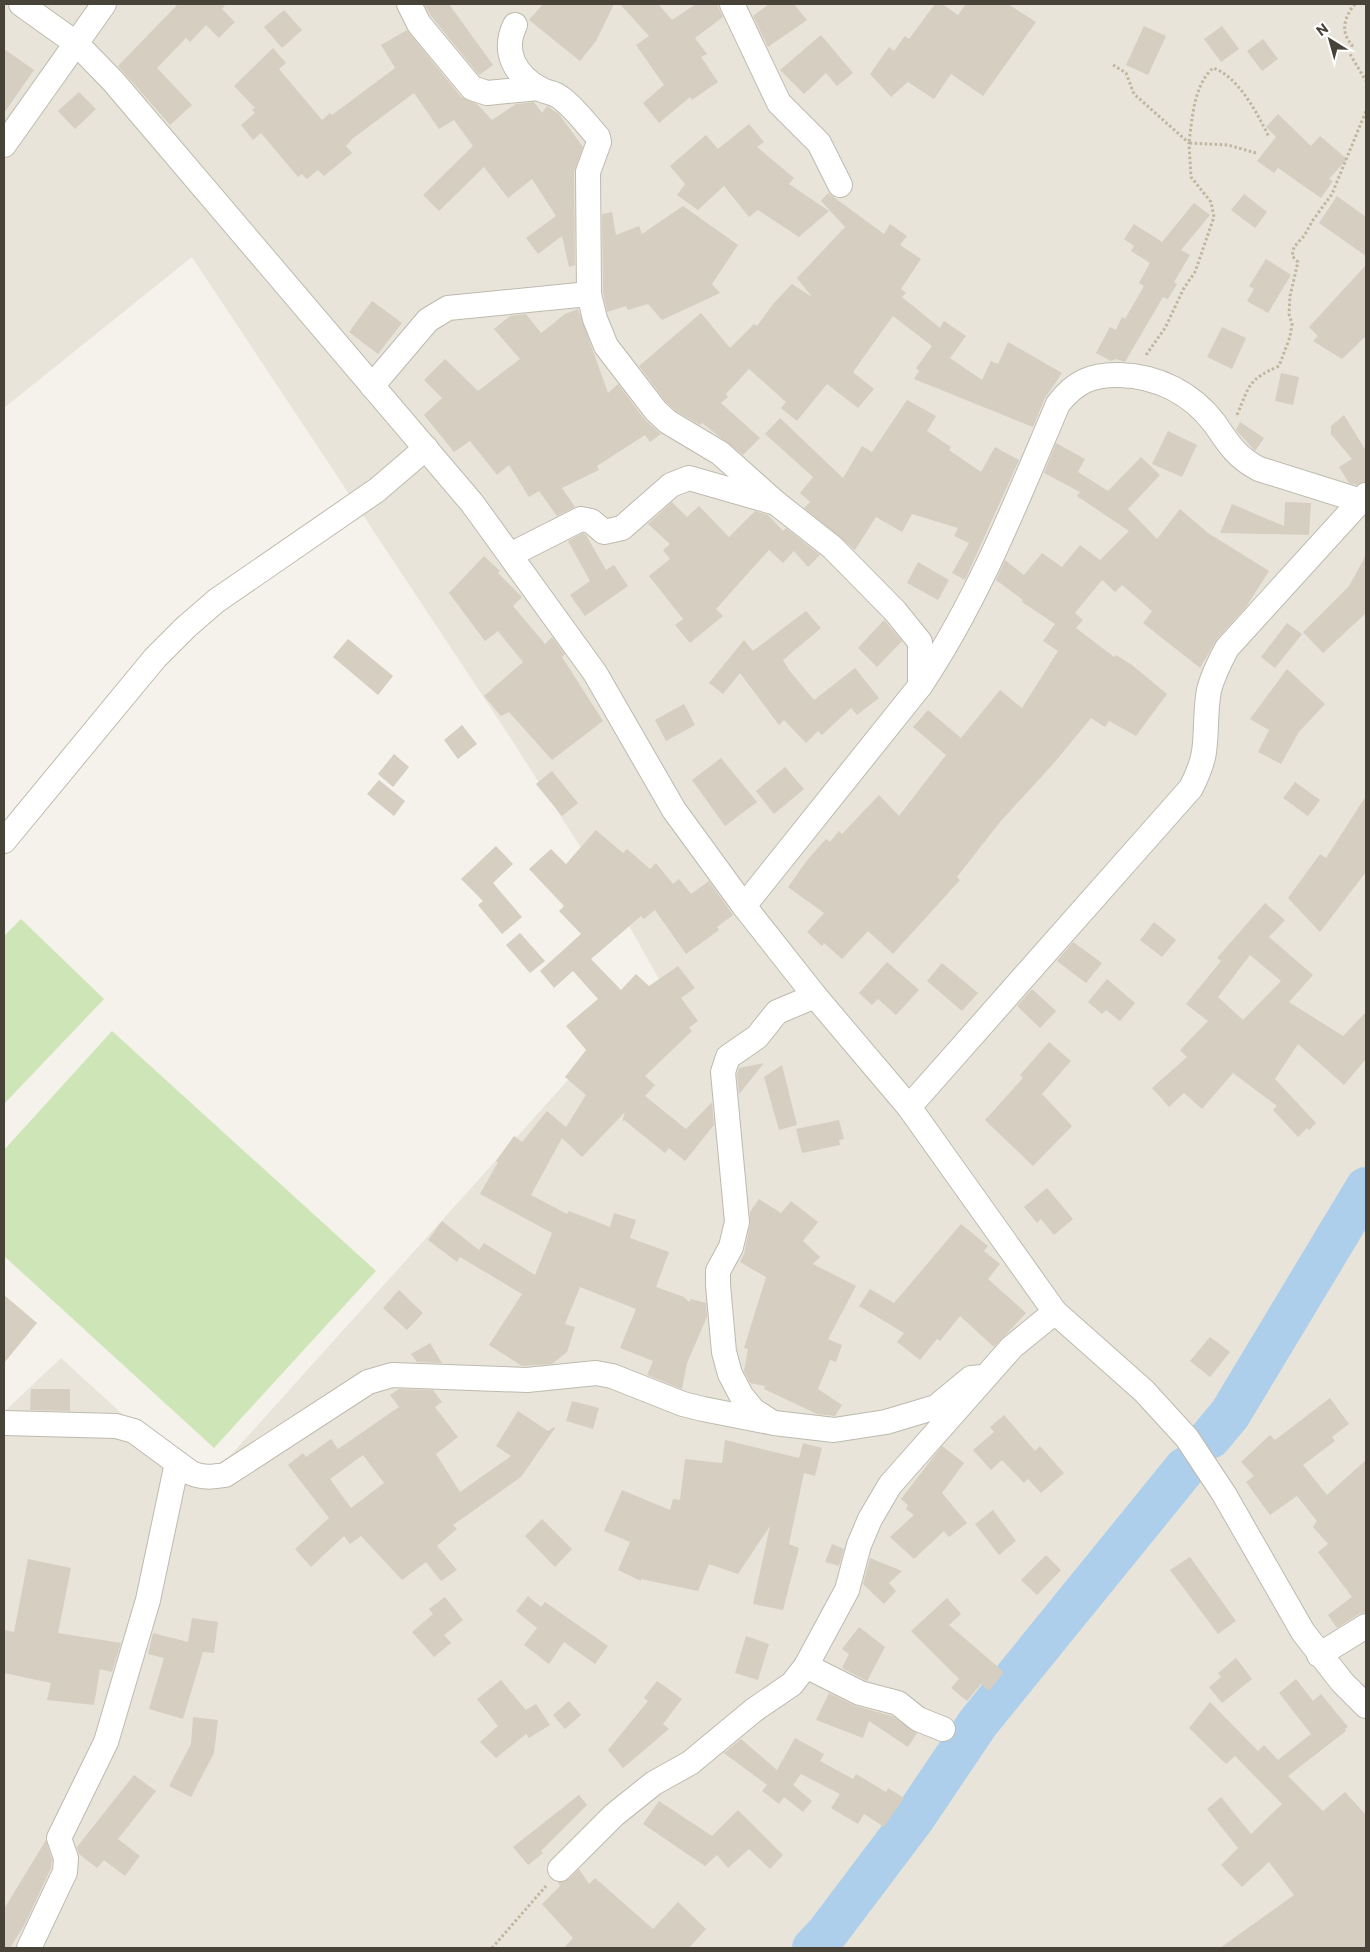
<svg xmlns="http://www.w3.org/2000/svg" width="1370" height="1952" viewBox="0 0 1370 1952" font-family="Commissioner,sans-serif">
<rect width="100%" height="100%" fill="#f4f2eb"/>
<!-- residential -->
<polygon fill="#e8e4da" points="4,4 1366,4 1366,1948 4,1948 4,1412 61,1358 202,1487 659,979 615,901 506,731 192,257 4,408"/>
<!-- green -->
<g fill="#cee5b7">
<polygon points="21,919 104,999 4,1104 4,936"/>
<polygon points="112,1031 376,1271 214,1448 4,1256 4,1150"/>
</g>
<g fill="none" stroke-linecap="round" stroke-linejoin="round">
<!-- river -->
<g stroke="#adcfec" stroke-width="42">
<polyline points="1210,1438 1230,1414 1366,1188"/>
<polyline points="813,1948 828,1932 914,1818 978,1723 1185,1468"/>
</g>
</g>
<!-- building -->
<g fill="#d5cec1" fill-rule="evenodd">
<polygon points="178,4 226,4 222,9 235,22 219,38 206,25 190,42 186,38 157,68 192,105 170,125 118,66"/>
<polygon points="424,4 449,4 493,65 479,75 431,16"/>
<polygon points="543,4 614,4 596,41 580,61 529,20"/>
<polygon points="620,4 658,4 672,20 696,4 717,4 723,17 695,38 707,54 701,57 718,82 692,100 690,97 659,123 643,103 664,85 636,45 649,36"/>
<polygon points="769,4 794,4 807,20 768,47 753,16"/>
<polygon points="935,4 942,4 958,15 966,4 1008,4 1036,22 983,96 951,74 934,99 908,82 891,97 870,74 889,47 894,51 905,36 909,39"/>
<polygon points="284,10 302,30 282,48 264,27"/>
<polygon points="1144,26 1166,36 1148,75 1126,65"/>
<polygon points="1222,26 1239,49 1221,62 1204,39"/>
<polygon points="407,30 461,97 477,104 492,120 516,104 534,102 542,113 547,106 559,114 583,147 574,172 575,265 569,267 562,236 538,254 526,238 556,216 532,179 508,198 484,167 439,211 423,195 473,146 454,120 439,129 414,93 352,139 346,146 352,153 324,176 318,170 307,179 302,174 298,177 261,133 253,140 241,125 255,113 252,110 255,108 234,86 273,48 286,63 279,69 322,120 330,113 332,115 395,68 381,45"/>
<polygon points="821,35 853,73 837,86 826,73 804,94 780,70"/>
<polygon points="1263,39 1278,59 1262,71 1247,51"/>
<polygon points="4,49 34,70 4,113"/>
<polygon points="79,92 96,109 75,129 58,111"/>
<polygon points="1278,114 1311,146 1320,136 1347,159 1329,179 1333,181 1321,198 1278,168 1274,173 1257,161 1276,137 1266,127"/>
<polygon points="749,124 764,142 757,147 794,178 789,184 829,211 799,237 758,210 749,217 724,186 698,210 677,195 685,184 670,166 706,135 718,149"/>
<polygon points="828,193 884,234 890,224 907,236 900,245 921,259 901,289 906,293 902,297 940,328 944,321 966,336 950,358 982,380 991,361 998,364 1008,342 1062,373 1045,398 1033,427 914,379 919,371 916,368 932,346 893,316 853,372 874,389 858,408 827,384 797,421 781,408 786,402 749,369 726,394 728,397 721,403 760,438 743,455 702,423 700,425 676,411 666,402 639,366 701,313 730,348 754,324 757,326 773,304 792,284 812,297 797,278 845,227 821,201"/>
<polygon points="1244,194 1267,212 1255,228 1231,210"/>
<polygon points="1337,196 1366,217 1366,256 1319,223"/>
<polygon points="1194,203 1210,215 1181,250 1190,255 1174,282 1177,284 1168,299 1163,297 1125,362 1116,359 1111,361 1096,353 1110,327 1116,330 1122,317 1125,319 1144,286 1139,283 1150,263 1131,251 1134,246 1124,239 1134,224 1162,242"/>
<polygon points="683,206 738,245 712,284 720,293 662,320 648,304 628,310 626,306 607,312 603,292 602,214 612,212 616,235 639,226 642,234"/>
<polygon points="1266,259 1291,275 1268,313 1247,301 1254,289 1249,286"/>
<polygon points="1366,265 1366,336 1342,359 1313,341 1318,336 1309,327"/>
<polygon points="372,301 402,323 378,354 349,332"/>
<polygon points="578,309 608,393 618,384 645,420 661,434 650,442 645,435 597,466 599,470 562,488 575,507 557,516 539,491 529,497 509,465 497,475 470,441 454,452 424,415 442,398 424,380 445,359 478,391 520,359 494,329 510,316 526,314 541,333 565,314"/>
<polygon points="1222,327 1246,338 1232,369 1207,357"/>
<polygon points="1281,373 1299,377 1293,405 1275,401"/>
<polygon points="907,400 936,416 927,431 951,447 949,450 981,472 995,447 1019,460 965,580 952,573 969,543 954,536 958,528 912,514 902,532 876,517 855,550 804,508 810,502 800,493 813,477 765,434 780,418 843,478 862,446 872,452"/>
<polygon points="1344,415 1366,451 1366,482 1357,485 1349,483 1339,467 1352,459 1331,434 1331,426"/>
<polygon points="1240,422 1264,438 1255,451 1236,430"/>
<polygon points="1168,431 1197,445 1182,477 1152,464"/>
<polygon points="1056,443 1085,459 1078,472 1108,491 1141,457 1160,475 1128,509 1157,539 1180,509 1208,533 1269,571 1246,607 1217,639 1200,668 1143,623 1152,611 1122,585 1115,592 1102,580 1075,613 1083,620 1076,628 1114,657 1116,655 1132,665 1167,694 1136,736 1109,721 1105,727 1091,718 1054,763 1000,822 957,877 960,880 893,954 868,931 842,959 824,943 822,946 807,932 824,913 788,887 808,859 826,839 830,842 839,831 842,834 879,795 899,816 946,755 913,727 928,710 961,738 1000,690 1022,708 1058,651 1043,641 1055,624 1022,602 1023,600 996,580 1005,560 1024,575 1042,553 1062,567 1080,545 1100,560 1129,531 1077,496 1080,492 1044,473"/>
<polygon points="672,502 687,517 699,506 729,537 755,511 768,515 783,531 786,528 820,555 808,567 794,551 783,563 769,550 716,609 723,616 690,643 675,625 683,619 649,576 670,559 663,550 670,544 648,524"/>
<polygon points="1285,502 1311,503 1309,535 1220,533 1232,504 1284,526"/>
<polygon points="583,533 586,535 606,570 614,565 628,586 585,616 570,595 590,581 568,541"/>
<polygon points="1366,555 1366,613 1323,653 1303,632 1349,586"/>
<polygon points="484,556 500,571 498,573 522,597 513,606 545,644 552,637 565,654 562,657 603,721 552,760 509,712 501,716 484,696 523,662 498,631 485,641 449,593"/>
<polygon points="918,562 949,580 938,600 907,583"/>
<polygon points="806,611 821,628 783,660 789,670 814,700 855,668 879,698 857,715 851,708 822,735 818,731 806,743 784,720 779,725 740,673 723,694 709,683 744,640 753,651"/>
<polygon points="884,620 902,641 877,667 858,648"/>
<polygon points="1287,623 1302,634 1275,668 1261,657"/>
<polygon points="348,639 393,676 378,695 333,657"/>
<polygon points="1287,669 1325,704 1299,732 1281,764 1258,752 1269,730 1250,719"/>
<polygon points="684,704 695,725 666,741 655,720"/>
<polygon points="462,725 477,744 458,759 444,740"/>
<polygon points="394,754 409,767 393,787 378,774"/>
<polygon points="721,758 757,802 725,826 692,780"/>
<polygon points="785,767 804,789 774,814 756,791"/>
<polygon points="552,771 578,803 562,816 536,784"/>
<polygon points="379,780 405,801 394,816 367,794"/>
<polygon points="1295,782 1320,800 1308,816 1283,798"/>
<polygon points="1366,796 1366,872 1320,932 1288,898 1320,854 1326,858"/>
<polygon points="596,830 623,853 627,849 650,869 656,863 673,884 679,879 691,894 709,881 733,915 717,927 719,930 686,954 655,910 644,919 641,916 591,959 621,990 636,974 649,986 678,966 695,988 681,998 698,1021 689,1028 692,1031 645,1076 655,1085 645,1096 686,1129 712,1102 714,1125 685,1161 669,1148 665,1153 624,1120 622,1122 625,1112 582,1157 562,1138 531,1195 567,1214 569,1211 610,1227 614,1213 636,1220 630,1238 669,1252 656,1287 684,1297 689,1302 691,1299 706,1303 707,1317 687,1363 682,1389 647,1375 653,1361 620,1348 636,1309 580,1287 565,1324 575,1327 567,1352 552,1364 522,1366 489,1345 522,1294 460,1257 457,1262 428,1240 442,1221 479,1250 484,1243 535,1275 552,1233 480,1194 498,1162 496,1161 514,1136 522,1142 547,1111 566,1127 586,1095 565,1077 586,1050 566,1026 598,999 573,971 554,988 540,971 581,934 559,911 564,906 529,869 551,849 566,864"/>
<polygon points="496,846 513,864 493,883 522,917 502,934 478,905 483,901 461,879"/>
<path d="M1265 903 1285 920 1269 937 1313 975 1289 1002 1343 1036 1366 1012V1059L1344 1085 1298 1044 1275 1079 1316 1123 1309 1130 1307 1128 1298 1137 1273 1110 1277 1106 1233 1073 1202 1109 1184 1093 1169 1107 1152 1088 1187 1057 1180 1050 1208 1021 1186 1004 1221 961 1217 958ZM1250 955 1281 981 1243 1020 1218 997Z"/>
<polygon points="1154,922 1176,940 1162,957 1140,940"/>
<polygon points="520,933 545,961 530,973 506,945"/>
<polygon points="1073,942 1102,963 1086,983 1057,961"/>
<polygon points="887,962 919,990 896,1015 878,999 872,1005 859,993"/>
<polygon points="942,963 978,993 962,1011 927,981"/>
<polygon points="1107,979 1135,1003 1120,1021 1106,1010 1102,1014 1088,1002"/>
<polygon points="1032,989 1056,1011 1040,1028 1017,1006"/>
<polygon points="1049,1042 1071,1061 1042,1094 1072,1126 1033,1166 985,1120 1023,1078 1020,1075"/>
<polygon points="764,1063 740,1093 739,1094 737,1074 739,1068"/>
<polygon points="782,1065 797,1125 779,1130 764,1077"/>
<polygon points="839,1120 844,1139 839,1140 840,1145 802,1153 796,1129"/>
<polygon points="1047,1188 1073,1219 1054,1235 1041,1219 1037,1223 1024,1207"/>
<polygon points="759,1199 781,1213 791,1201 818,1222 803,1241 820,1257 813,1264 856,1286 828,1339 842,1345 836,1362 830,1360 818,1389 842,1405 835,1416 817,1414 764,1389 765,1386 750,1383 744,1371 748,1349 744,1348 766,1277 740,1262 744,1254 750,1225 750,1212"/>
<polygon points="961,1224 988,1246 984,1251 1000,1264 988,1279 1026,1313 994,1347 960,1316 940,1341 937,1339 920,1360 897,1342 904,1333 859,1306 870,1289 894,1303"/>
<polygon points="399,1290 423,1313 407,1330 383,1308"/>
<polygon points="4,1295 37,1323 4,1363"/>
<polygon points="1210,1337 1230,1352 1210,1377 1190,1361"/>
<polygon points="430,1343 442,1363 417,1362 411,1354"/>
<polygon points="31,1389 70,1389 70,1411 30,1410"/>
<path d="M399 1389 433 1390 442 1402 435 1407 458 1437 436 1454 460 1492 511 1456 496 1446 518 1411 548 1431 554 1427 555 1428 521 1477 453 1525 457 1529 437 1546 457 1570 441 1581 426 1562 402 1580 361 1536 350 1544 344 1536 311 1567 295 1549 329 1518 288 1465 303 1453 306 1457 331 1439 338 1449 399 1407 390 1395ZM363 1455 384 1483 351 1508 330 1479Z"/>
<polygon points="1330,1398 1349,1424 1332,1437 1335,1441 1303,1465 1327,1495 1366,1460 1366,1612 1359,1614 1337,1628 1328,1615 1352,1597 1318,1552 1328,1544 1313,1527 1317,1521 1297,1496 1270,1515 1246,1482 1254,1476 1241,1462 1270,1435 1275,1440"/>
<polygon points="572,1401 599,1408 593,1429 566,1421"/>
<polygon points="1004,1415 1035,1451 1040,1446 1064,1473 1041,1493 1028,1479 1024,1483 1002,1460 991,1470 973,1450 994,1432 990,1427"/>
<polygon points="725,1440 799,1458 803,1443 822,1448 815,1476 804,1473 789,1544 799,1548 783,1610 753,1604 770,1526 738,1574 709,1564 698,1591 641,1579 641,1581 618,1570 630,1542 604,1531 622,1490 670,1510 673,1499 680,1500 685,1459 722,1463"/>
<polygon points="942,1446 964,1463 942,1493 967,1523 949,1537 944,1531 914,1559 890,1537 914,1515 906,1509 908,1505 901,1499"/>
<polygon points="993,1510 1016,1541 999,1555 975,1524"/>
<polygon points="542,1519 572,1549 555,1567 525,1536"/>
<polygon points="832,1544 844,1549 839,1566 825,1562"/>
<polygon points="1046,1555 1061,1570 1037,1595 1021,1580"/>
<polygon points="1190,1557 1236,1621 1218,1634 1170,1570"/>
<polygon points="870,1558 902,1571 889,1583 896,1591 884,1604 863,1584"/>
<polygon points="28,1559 71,1568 58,1633 121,1643 112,1672 100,1669 94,1705 47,1700 51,1683 4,1673 4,1630 14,1632"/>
<polygon points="528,1596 541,1607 545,1602 608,1646 595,1664 564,1642 549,1664 524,1645 537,1628 516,1611"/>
<polygon points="445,1597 463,1620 444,1635 451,1643 434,1657 412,1632 433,1614 429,1609"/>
<polygon points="947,1598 961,1614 949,1625 1004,1672 989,1691 981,1684 967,1701 951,1688 959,1679 911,1631"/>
<polygon points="192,1618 218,1622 214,1653 203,1652 183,1719 149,1709 164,1658 148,1654 153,1633 188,1642"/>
<polygon points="859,1627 885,1647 867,1681 842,1668 849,1654 842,1649"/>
<polygon points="746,1636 769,1644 758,1680 735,1673"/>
<polygon points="1236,1658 1252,1679 1222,1703 1209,1687 1221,1677 1218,1673"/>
<polygon points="1296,1679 1313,1701 1321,1694 1348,1727 1345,1729 1346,1731 1288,1776 1323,1811 1345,1792 1366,1815 1366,1948 1220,1948 1294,1895 1269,1862 1242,1887 1221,1865 1238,1848 1207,1809 1221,1797 1251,1834 1282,1804 1235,1756 1226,1764 1189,1728 1210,1702 1258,1751 1264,1745 1278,1760 1311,1734 1279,1693"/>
<polygon points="501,1680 526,1710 536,1704 550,1725 529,1738 526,1734 496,1758 480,1742 498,1726 477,1699"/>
<polygon points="657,1681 682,1699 663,1724 669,1729 623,1768 608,1750 648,1701 644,1698"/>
<polygon points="829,1693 856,1706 892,1716 917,1733 908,1747 869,1721 863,1738 816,1720"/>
<polygon points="569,1701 581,1715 565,1729 553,1715"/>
<polygon points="193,1717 218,1720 214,1753 191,1797 169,1786 191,1744"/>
<polygon points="795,1738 824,1754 820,1761 853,1779 856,1774 886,1792 888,1788 904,1798 884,1827 864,1814 858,1824 831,1808 840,1794 801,1774 793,1785 812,1801 803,1812 784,1797 779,1804 762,1791 767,1785 724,1753 741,1739 777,1770"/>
<polygon points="134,1775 156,1791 118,1839 140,1856 125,1876 104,1860 97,1868 79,1854 77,1847"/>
<polygon points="579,1795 587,1805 541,1851 543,1853 528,1865 513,1847"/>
<polygon points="659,1801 712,1836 738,1810 783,1855 770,1869 749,1849 728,1868 717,1855 705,1866 643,1824"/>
<polygon points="46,1840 52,1860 51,1868 25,1924 10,1948 4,1948 4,1909"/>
<polygon points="579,1869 589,1884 595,1878 653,1929 678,1902 706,1929 689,1948 564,1948 573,1938 542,1904 560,1886 558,1882 569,1879"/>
</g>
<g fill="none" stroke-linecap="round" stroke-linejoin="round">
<!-- street casing -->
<g stroke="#bfbaae" stroke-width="26">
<g id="street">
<polyline points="21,4 77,44 113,81 472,503 595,673 674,810 744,906 815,996 909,1107 1055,1312 1144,1391 1187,1438 1224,1494 1303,1632 1342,1682 1366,1706"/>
<polyline points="409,4 419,24 472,88 487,93 539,88"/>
<polyline points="732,4 779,103 819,143 840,185"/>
<path d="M515 25C502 52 515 75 540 89 547 93 554 92 561 98 575 108 586 124 598 137L599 142 588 172 589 294 595 319 606 346 656 411 668 422 720 453 776 503"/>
<polyline points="4,145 104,4"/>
<polyline points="372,386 428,320 448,308 589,294"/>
<polyline points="512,554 581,519 591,521 604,532 622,528 671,485 689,478 776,503 832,547 895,611 920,642 920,686"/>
<polyline points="4,841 155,658 186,627 216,601 377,490 426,448"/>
<path d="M744 906 920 686C979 598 1017 500 1058 404 1075 382 1092 374 1120 375 1157 376 1192 393 1215 424 1228 443 1237 458 1259 469L1361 501"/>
<path d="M909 1107 1191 788C1197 776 1202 765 1204 752 1207 731 1205 711 1209 690 1213 675 1220 661 1227 648L1366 495"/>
<polyline points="770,1421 753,1410 741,1395 730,1374 724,1352 718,1285 718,1271 731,1247 737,1222 723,1072 728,1057 757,1037 777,1012 815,996"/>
<path d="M4 1423 116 1426 134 1431 191 1473C203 1478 212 1477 225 1475L368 1382 392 1375 527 1380 596 1373 612 1376 683 1404 703 1409 774 1423 834 1430 886 1422 936 1407 971 1378 983 1377"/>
<polyline points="1319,1655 1366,1626"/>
<polyline points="806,1666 860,1693 898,1703 918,1719 943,1729"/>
<polyline points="560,1869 614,1815 654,1783 690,1763 754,1710 792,1684 806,1666 847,1590 859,1545 870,1519 890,1485 1012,1347 1055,1312"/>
<polyline points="29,1948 65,1872 66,1858 59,1838 106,1742 148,1600 177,1463"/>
</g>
</g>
<!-- path -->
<g stroke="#c0b6a0" stroke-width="3" stroke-dasharray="2.5 2.5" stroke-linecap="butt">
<path d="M1355 4C1344 17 1340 32 1352 45L1350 54 1366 81"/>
<polyline points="1113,65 1126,73 1134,94 1189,143 1191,177 1211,202 1214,217 1195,272 1184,288 1165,328 1146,355"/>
<path d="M1256 153 1228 145 1189 143C1192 118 1194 85 1213 68 1239 77 1257 113 1269 137"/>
<path d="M1237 415C1250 384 1248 380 1279 366L1290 337 1292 324 1289 314 1290 296 1298 262 1292 256 1294 247 1304 236 1313 220 1332 194 1366 111"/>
<polyline points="492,1948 546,1886"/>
</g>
<!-- street -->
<use href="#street" stroke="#fff" stroke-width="24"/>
</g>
<!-- border -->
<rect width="1370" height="1952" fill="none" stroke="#484339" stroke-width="10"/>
<!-- north arrow -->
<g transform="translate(1330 40) rotate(323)" stroke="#ffffff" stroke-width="4" paint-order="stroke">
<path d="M0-4L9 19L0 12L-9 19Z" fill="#484339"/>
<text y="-8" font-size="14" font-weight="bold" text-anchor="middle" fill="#484339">N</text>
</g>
</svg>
